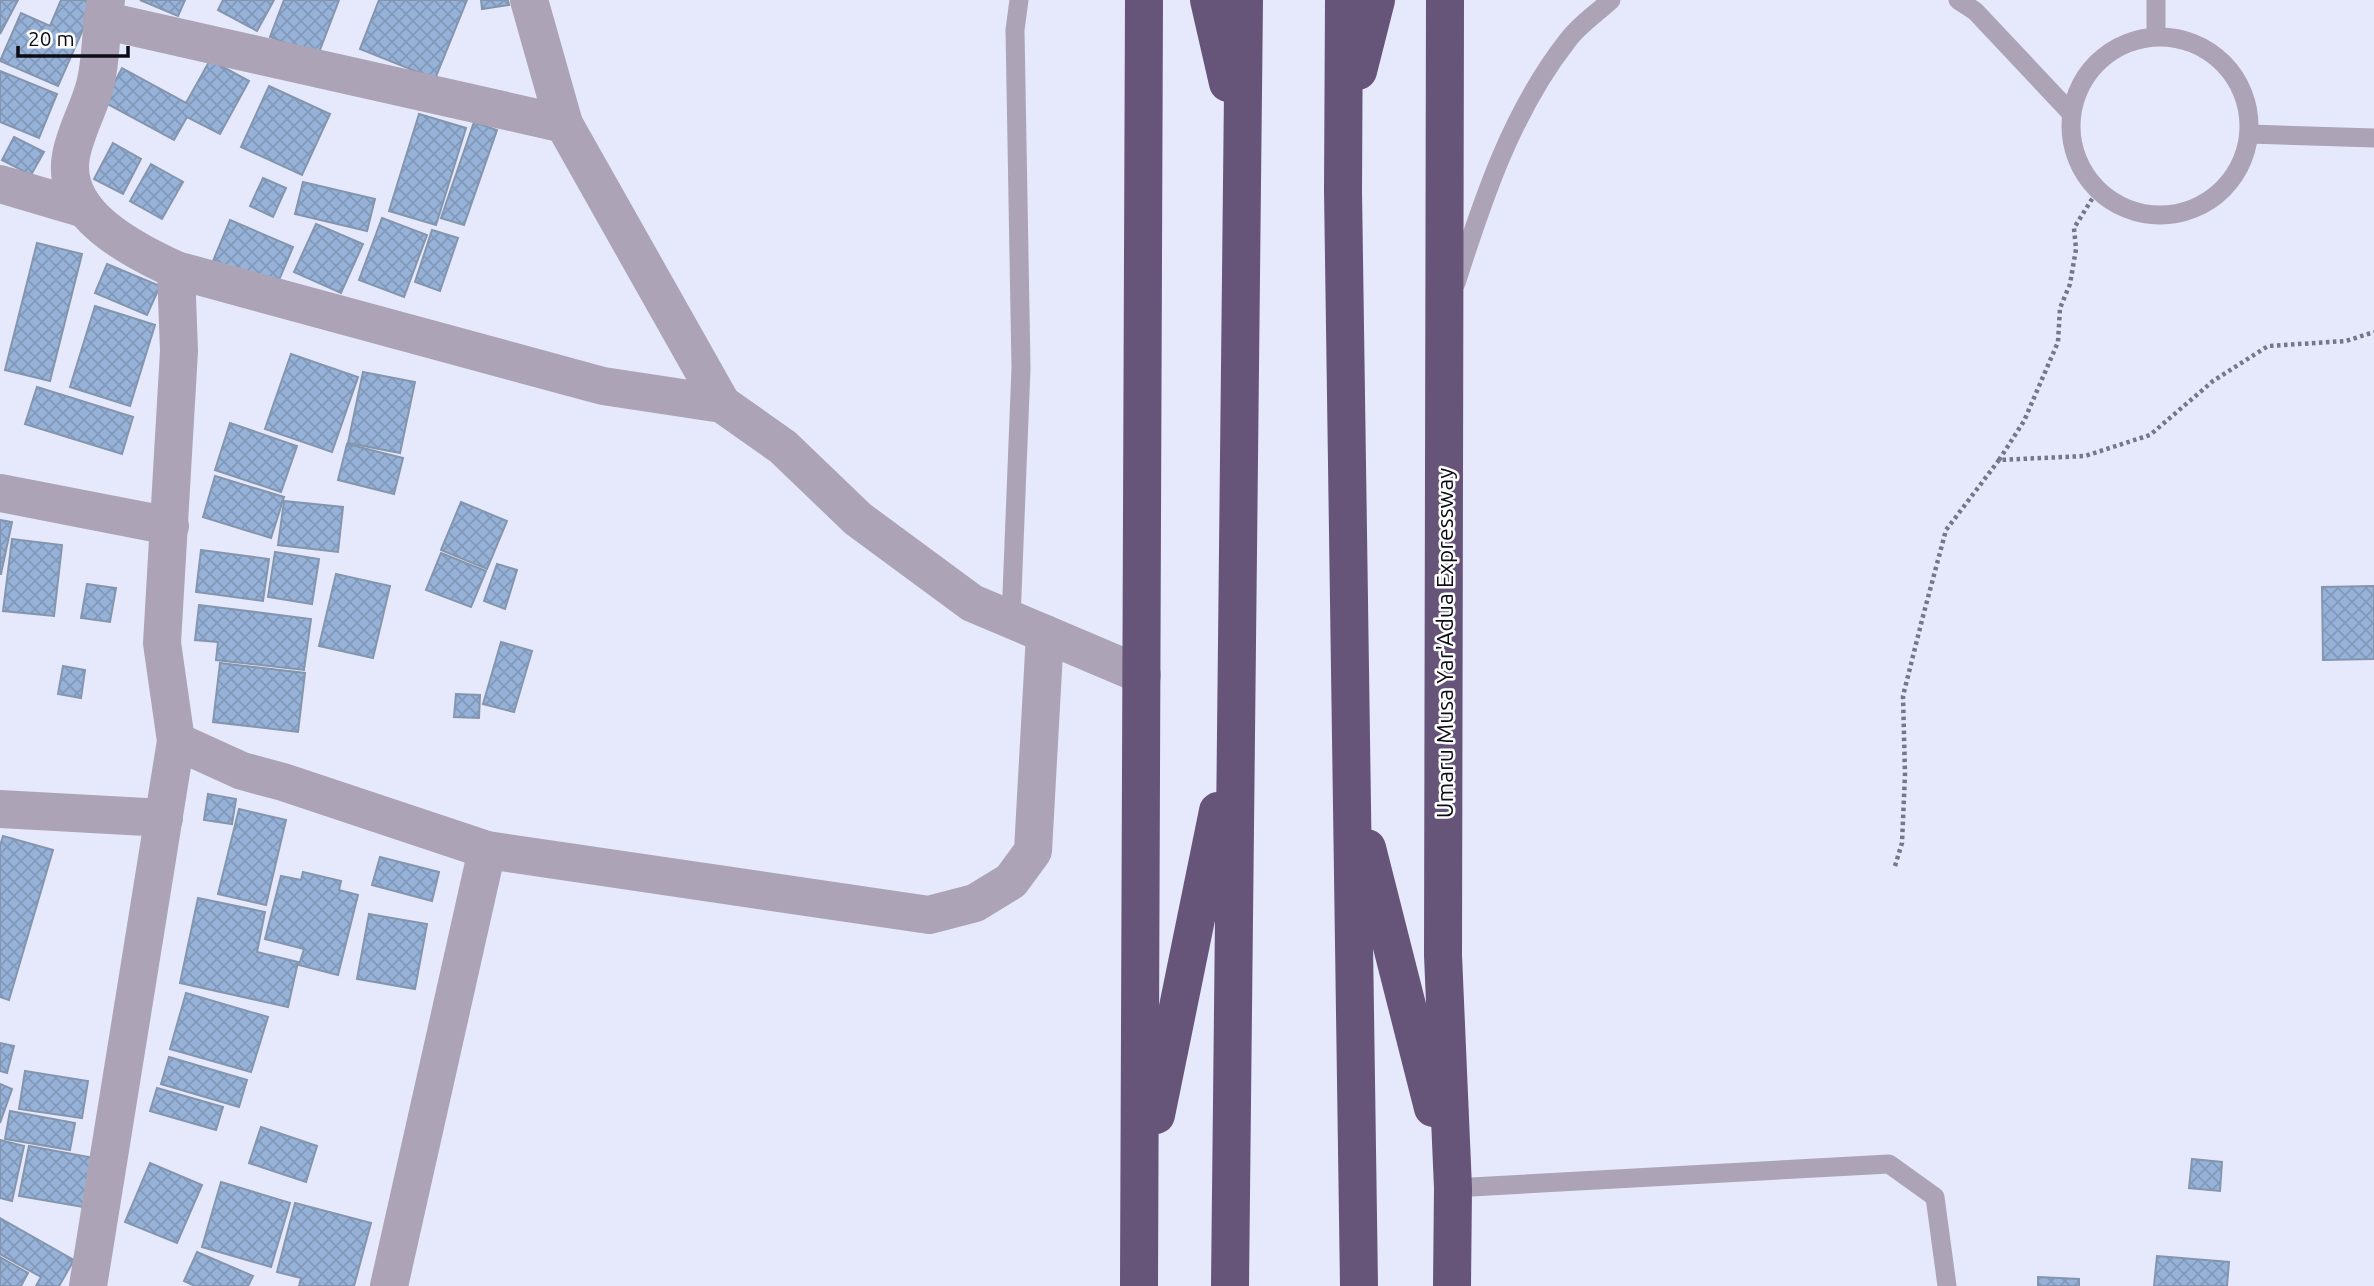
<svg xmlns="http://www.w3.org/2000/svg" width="2374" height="1286" viewBox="0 0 2374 1286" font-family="Ubuntu,sans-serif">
<defs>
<pattern id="building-cross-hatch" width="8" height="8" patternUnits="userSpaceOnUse" patternTransform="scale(1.75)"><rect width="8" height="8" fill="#97b2d8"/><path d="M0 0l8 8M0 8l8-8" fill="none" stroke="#8198b9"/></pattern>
</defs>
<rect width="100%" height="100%" fill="#e6e8fb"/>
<!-- building -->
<g fill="url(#building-cross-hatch)" stroke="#8495ae" stroke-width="2">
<polygon points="0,0 18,0 0,34"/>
<polygon points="61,0 96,0 58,86 0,61 21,13 50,26"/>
<polygon points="140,0 185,0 178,16"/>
<polygon points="223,0 274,0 257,31 218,10"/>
<polygon points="284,0 339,0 318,55 270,37"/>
<polygon points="379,0 467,0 435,79 360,49"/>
<polygon points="481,0 508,0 509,5 482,9"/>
<polygon points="210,60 249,81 220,134 187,117 174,140 104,102 122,68 186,103"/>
<polygon points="0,71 57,94 39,138 0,122"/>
<polygon points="269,86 330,114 302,175 241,147"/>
<polygon points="419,114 466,128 436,225 389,211"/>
<polygon points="474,122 497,130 464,225 441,218"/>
<polygon points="14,137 44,152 31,175 2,160"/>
<polygon points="113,143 141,159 123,194 94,179"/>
<polygon points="151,164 183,182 162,219 130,201"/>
<polygon points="263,178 286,188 273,217 250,206"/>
<polygon points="303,182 375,199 367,231 295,214"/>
<polygon points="382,218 427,235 404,297 359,280"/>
<polygon points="230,220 293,247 276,287 213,261"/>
<polygon points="316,224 363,244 341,293 294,272"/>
<polygon points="432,230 458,238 440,291 415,282"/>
<polygon points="37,243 82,254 50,381 5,370"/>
<polygon points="107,264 160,286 147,315 95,293"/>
<polygon points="95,306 155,325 130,406 70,387"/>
<polygon points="291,354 358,377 332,452 265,429"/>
<polygon points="363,372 415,382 400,453 348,443"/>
<polygon points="37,387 133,417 122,454 25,424"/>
<polygon points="230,423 297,446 281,492 215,470"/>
<polygon points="347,444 403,458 394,494 338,480"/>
<polygon points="215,476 284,497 271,538 203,517"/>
<polygon points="284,501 343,507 338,552 278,545"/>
<polygon points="461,502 507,521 487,569 441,550"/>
<polygon points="0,520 12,522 1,574 0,574"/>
<polygon points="12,539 62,545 54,616 3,611"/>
<polygon points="201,550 269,559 263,601 196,592"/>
<polygon points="275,552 319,559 312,604 268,597"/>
<polygon points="441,553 486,571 471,607 426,590"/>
<polygon points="497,564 517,570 505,609 484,601"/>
<polygon points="336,574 390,586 373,658 319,646"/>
<polygon points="87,584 116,588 110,622 81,618"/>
<polygon points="2374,586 2374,659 2323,660 2322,587"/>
<polygon points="199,605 311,619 304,670 216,660 218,642 195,640"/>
<polygon points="501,642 532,651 514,712 483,704"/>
<polygon points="220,663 305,673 298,732 213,722"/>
<polygon points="63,666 85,670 81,698 58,694"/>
<polygon points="456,694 480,695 479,718 454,717"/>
<polygon points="208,794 236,799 232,824 204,820"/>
<polygon points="239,809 286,820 266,905 218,894"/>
<polygon points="3,836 53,850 9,1000 0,997 0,846"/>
<polygon points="380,857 439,872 432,901 372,885"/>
<polygon points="303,872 341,881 339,890 358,895 338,975 299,965 304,949 265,939 281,876 301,880"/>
<polygon points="198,898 265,912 257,952 298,962 288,1007 180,983"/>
<polygon points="369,914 427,924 415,989 357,979"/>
<polygon points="186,993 268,1017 251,1072 170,1049"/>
<polygon points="0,1043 14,1046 7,1073 0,1071"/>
<polygon points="169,1057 247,1080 239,1107 161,1084"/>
<polygon points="25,1071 88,1081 82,1118 19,1109"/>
<polygon points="0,1084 12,1089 0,1123"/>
<polygon points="157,1088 223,1107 216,1130 150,1111"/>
<polygon points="10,1111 75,1123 70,1150 5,1139"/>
<polygon points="261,1127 317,1146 306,1182 249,1163"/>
<polygon points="0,1140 24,1146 12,1201 0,1198"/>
<polygon points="29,1146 94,1158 84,1207 19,1196"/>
<polygon points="2192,1159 2222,1162 2220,1191 2189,1188"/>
<polygon points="150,1163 202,1185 177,1243 125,1222"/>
<polygon points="221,1182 290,1203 271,1267 202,1247"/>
<polygon points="295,1203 371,1223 354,1286 299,1286 301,1278 277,1272"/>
<polygon points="0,1218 74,1260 59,1286 36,1286 41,1277 0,1254"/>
<polygon points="197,1252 253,1276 248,1286 195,1286 184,1281"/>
<polygon points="2157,1256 2229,1262 2227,1286 2154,1286"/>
<polygon points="0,1257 28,1273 21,1286 0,1286"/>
<polygon points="2038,1277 2079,1279 2079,1286 2038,1286"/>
</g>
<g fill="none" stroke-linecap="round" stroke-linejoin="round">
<!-- path -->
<g stroke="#767786" stroke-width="4.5" stroke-dasharray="3.5 3.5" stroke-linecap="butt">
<polyline points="1999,460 2024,421 2058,342 2060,308 2070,284 2076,249 2074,228 2097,191"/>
<polyline points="1895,866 1902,843 1905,774 1903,696 1922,620 1946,530 1999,460 2085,456 2150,435 2213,381 2268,346 2346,341 2374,332"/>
</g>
<!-- lane -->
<g stroke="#aca3b6" stroke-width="19">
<polyline points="1958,0 1975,11 2071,113"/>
<polyline points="2156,36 2156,0"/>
<circle cx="2160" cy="126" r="89"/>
<polyline points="2249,134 2374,138"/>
<path d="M1456 283C1483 199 1512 111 1568 40 1579 25 1597 13 1611 0"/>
<polyline points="1011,619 1021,368 1015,30 1019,0"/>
<polyline points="1453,1188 1889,1164 1935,1197 1947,1286"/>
</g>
<!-- street -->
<g stroke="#aca3b6" stroke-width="38">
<path d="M106 0C100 28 102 58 95 85 89 109 75 132 71 156 60 215 134 250 176 270L603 386 722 404 783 447 858 519 972 603 1142 675"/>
<polyline points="529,0 564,124 722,404"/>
<polyline points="102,20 564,124"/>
<polyline points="0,184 85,209"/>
<polyline points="0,493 170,526"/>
<polyline points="176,741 242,771 283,782 487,850 929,915 975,903 1011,881 1033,851 1045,634"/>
<polyline points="0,809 164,818"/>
<polyline points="88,1286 176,741 162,643 179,351 176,270"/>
<polyline points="389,1286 487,850"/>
</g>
<!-- highway -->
<g stroke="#665479" stroke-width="38">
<polyline points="1209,0 1228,83"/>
<polyline points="1344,0 1343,190 1359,1286"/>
<polyline points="1445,0 1443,955 1453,1188 1452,1286"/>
<polyline points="1358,71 1376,0"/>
<polyline points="1367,848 1433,1108"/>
<polyline points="1156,1115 1218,811"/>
<polyline points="1139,1286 1144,0"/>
<polyline points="1230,1286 1244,0"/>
</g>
</g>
<g text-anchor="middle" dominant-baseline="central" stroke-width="5" stroke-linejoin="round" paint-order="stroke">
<!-- street labels -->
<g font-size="23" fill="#0c0c16" stroke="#fff">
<text transform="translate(1444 643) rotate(-90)">Umaru Musa Yar'Adua Expressway</text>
</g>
</g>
<!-- scale -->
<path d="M18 46v10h110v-10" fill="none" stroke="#0c0c16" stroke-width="3.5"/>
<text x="28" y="46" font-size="21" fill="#0c0c16" stroke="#ffffff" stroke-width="5" paint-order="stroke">20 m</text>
</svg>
